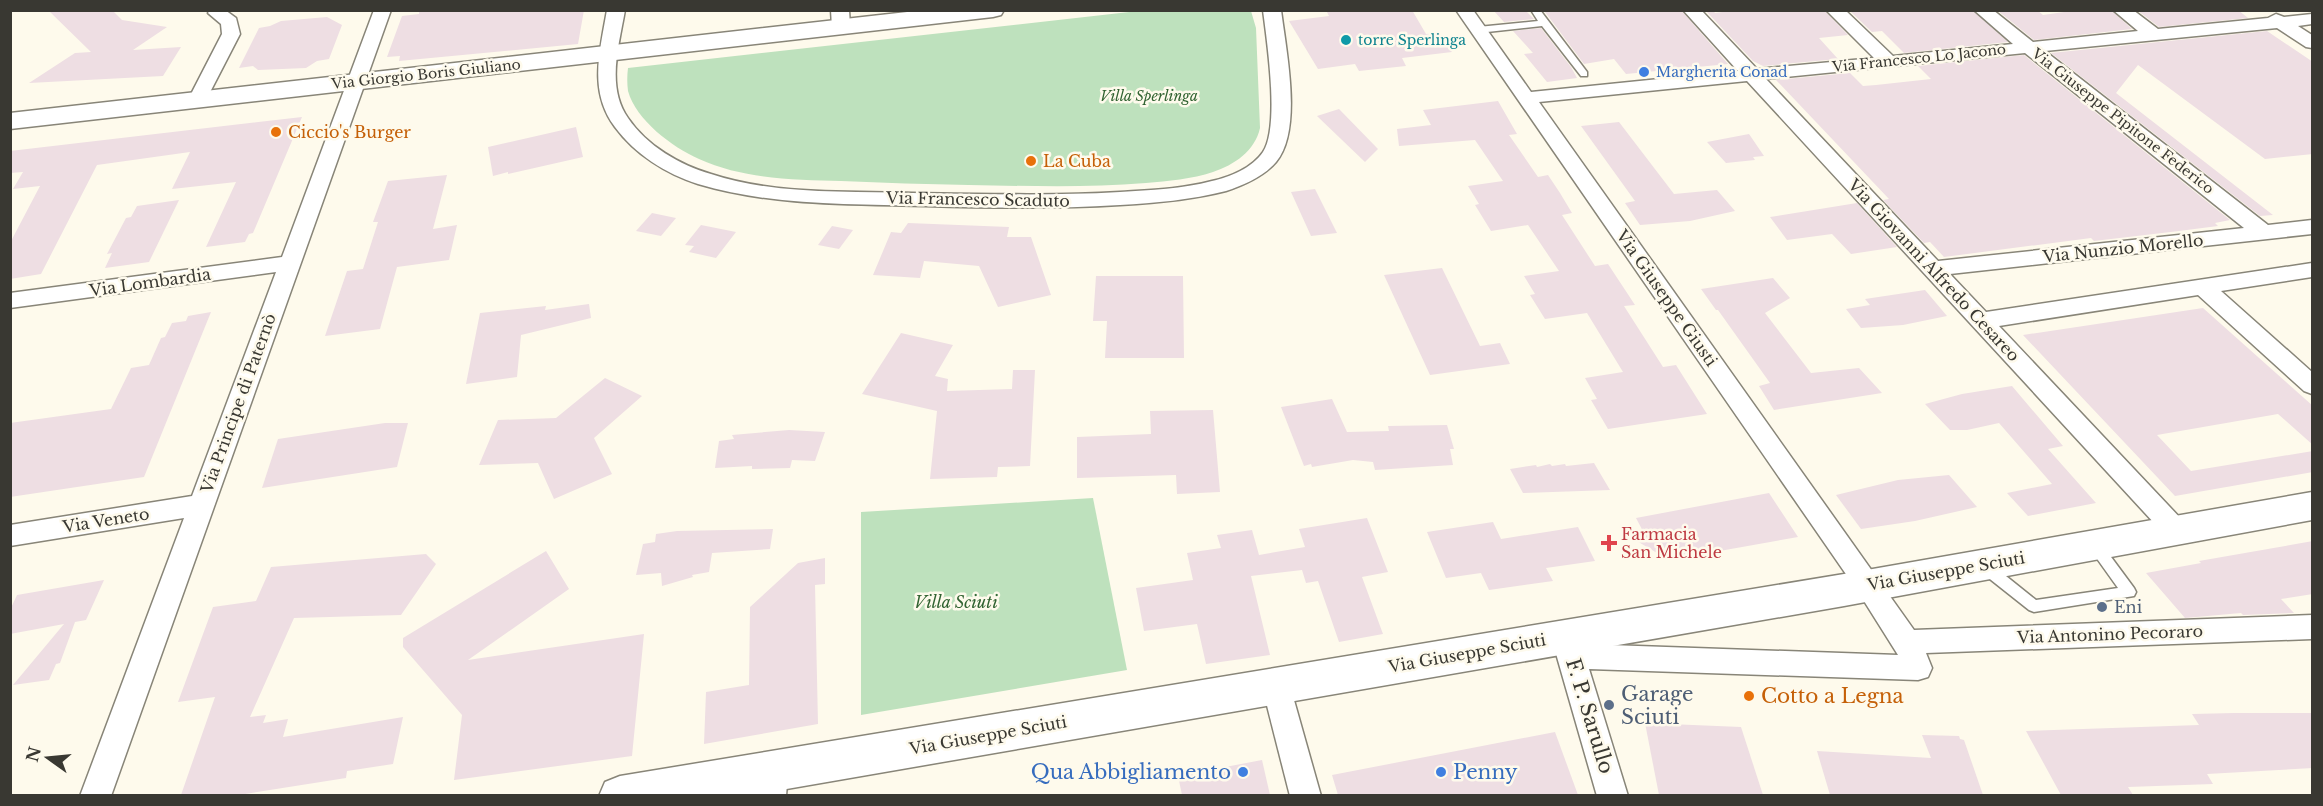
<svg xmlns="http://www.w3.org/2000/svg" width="2323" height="806" viewBox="0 0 2323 806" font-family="'Libre Baskerville',serif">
<rect width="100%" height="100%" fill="#fefaec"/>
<!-- green -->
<g fill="#bee1bd">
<path d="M1147 10 1251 11 1256 28 1260 128C1255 151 1234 165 1213 172 1192 179 1168 181 1146 183 1086 188 1028 186 969 185 926 184 884 183 841 181 794 180 743 179 699 159 672 147 636 120 628 91 627 83 627 76 628 68Z"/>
<polygon points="1093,498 1127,670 861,715 861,512"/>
</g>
<!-- building -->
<g fill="#eedee3">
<polygon points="48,10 112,10 122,20 167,27 133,50 181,47 163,76 29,83 75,53 91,52"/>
<polygon points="419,10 584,10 578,44 399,61 400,56 387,57 402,16 419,14"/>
<polygon points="1326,10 1412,10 1426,34 1439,33 1452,52 1402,58 1406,66 1359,71 1355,64 1318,69 1289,21 1329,16"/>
<polygon points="1493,10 1525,10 1534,19 1504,22"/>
<polygon points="1558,10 1681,10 1728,64 1626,74 1614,59 1584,64 1545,12"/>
<polygon points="1705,10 1713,10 1715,13 1737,10 1824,10 1848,35 1819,38 1838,59 1763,66 1753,61"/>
<polygon points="1849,10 1972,10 2008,42 1904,53 1882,31 1872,32"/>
<polygon points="1997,10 2037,10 2043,15 2071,11 2111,10 2132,29 2034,40"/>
<polygon points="2137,10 2238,10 2248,18 2159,27"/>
<polygon points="327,17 342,25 329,59 317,61 306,68 258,70 253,66 239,68 259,28 270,26 281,21"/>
<polygon points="1541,28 1571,67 1577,78 1547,82 1524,54 1533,53 1513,31"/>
<polygon points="2267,31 2313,62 2313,154 2265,159 2138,65 2116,93 2273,215 2260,216 2051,53"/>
<polygon points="2024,55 2230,220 2215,223 2218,226 2179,231 2094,241 2091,238 1944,257 1930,242 1924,243 1883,200 1889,199 1776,80 1850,73 1863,86 1876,85 1931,79 1918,66"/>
<polygon points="1498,101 1517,134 1509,135 1538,177 1548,175 1560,193 1572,213 1562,215 1595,266 1608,264 1635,305 1624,306 1663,367 1676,365 1707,414 1608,429 1591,400 1597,399 1585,378 1623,372 1587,313 1545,319 1530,295 1535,294 1524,276 1559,271 1528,225 1491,231 1475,205 1479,204 1468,186 1503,181 1475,140 1399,146 1397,129 1431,125 1423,110"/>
<polygon points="1339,109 1378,149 1365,162 1317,116"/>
<polygon points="302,117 253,233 249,234 245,242 206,247 236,182 172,189 190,152 97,165 41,274 10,279 10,243 40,186 13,189 23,172 10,173 10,151"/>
<polygon points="1619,122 1674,194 1717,190 1735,211 1690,221 1640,225 1625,203 1635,201 1581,126"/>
<polygon points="576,127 583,157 508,174 508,172 493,176 488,147"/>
<polygon points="1749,134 1764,156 1753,157 1755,160 1726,163 1707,142"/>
<polygon points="447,175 433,229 457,225 449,260 397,267 380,329 325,336 347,271 363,269 378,222 373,222 388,181"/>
<polygon points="1315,189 1337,233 1311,236 1291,192"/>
<polygon points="179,200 149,262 105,268 112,253 107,254 126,218 131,217 137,206"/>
<polygon points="1857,203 1897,247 1851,254 1832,234 1787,240 1770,217"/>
<polygon points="652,213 676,218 661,236 636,231"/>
<polygon points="908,223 1009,227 1007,237 1031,237 1051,295 998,307 979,266 924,261 920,278 873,275 891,232 901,233"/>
<polygon points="701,225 736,232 716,258 689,252 694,246 685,245"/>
<polygon points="832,226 853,230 839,249 818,245"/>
<polygon points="1442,268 1480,346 1500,343 1510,364 1430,375 1384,275"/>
<polygon points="1096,276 1183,276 1184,358 1105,358 1107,321 1093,321"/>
<polygon points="1773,278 1790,298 1765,313 1811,373 1859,368 1882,393 1774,410 1759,386 1770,383 1718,310 1716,310 1701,289"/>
<polygon points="1925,290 1947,316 1903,325 1861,328 1846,309 1870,305 1865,299"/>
<polygon points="589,304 591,318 521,335 517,377 466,384 480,313 546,306 545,310"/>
<polygon points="2203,308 2313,406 2313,445 2278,414 2157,435 2191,471 2313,451 2313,472 2175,496 2023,335"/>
<polygon points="211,312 144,477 10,497 10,423 111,409 131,368 149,365 161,338 165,337 172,323 186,321 188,316"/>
<polygon points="901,333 953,345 935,376 948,379 947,391 1012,389 1013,370 1035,370 1030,466 998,467 997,477 930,479 937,411 862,394"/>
<polygon points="605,378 642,396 594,438 612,474 554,499 538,463 479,465 498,420 556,418"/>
<polygon points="2012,386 2063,446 2048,449 2096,503 2028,516 2007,493 2052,484 1999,423 1967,430 1950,430 1925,404 1962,394"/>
<polygon points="1332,399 1347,432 1389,431 1388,426 1447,425 1454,449 1450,449 1453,465 1375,470 1373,462 1353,460 1312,467 1311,464 1304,466 1281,407"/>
<polygon points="1213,410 1220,492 1177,494 1176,475 1077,478 1077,437 1151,434 1150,411"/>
<polygon points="385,423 408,423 397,467 262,488 278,439"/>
<polygon points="789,430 825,432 815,461 792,460 790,468 752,469 752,466 715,468 719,441 734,439 732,435"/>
<polygon points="1594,463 1610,490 1523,493 1510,469 1536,465 1537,467 1550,464 1552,466 1565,464 1566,466"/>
<polygon points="1949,475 1977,507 1915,521 1861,529 1836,495 1898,480"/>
<polygon points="1769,493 1798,537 1669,560 1630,537 1645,535 1636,518"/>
<polygon points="1367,518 1388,572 1362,577 1383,634 1339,642 1318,581 1306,583 1302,570 1251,576 1270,655 1206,664 1197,624 1144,631 1136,588 1193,580 1187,553 1221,548 1217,535 1252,530 1259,555 1305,547 1299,529"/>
<polygon points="1493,522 1501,539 1578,527 1595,561 1546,568 1553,581 1489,590 1481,573 1446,578 1427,532"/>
<polygon points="773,529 770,549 712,553 709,572 692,575 693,577 662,586 661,573 636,575 643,544 655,542 656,534 677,531"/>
<polygon points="2313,541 2313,594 2281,599 2294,613 2243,615 2241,613 2185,618 2146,573 2201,563 2199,561"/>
<polygon points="546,551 569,589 468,660 644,634 632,756 454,780 462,715 403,647 403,638"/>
<polygon points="426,554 436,564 401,615 294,618 250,717 266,715 263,723 288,719 283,737 403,717 393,764 347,771 346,778 239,795 181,795 215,697 178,702 213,607 256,601 271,567"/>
<polygon points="825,558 825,584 815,585 818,724 704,744 706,692 749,685 750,607 798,563"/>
<polygon points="104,580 86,620 75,622 60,663 56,664 49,680 13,685 64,624 10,634 10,610 17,595"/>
<polygon points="2234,713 2313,713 2313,768 2207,774 2213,784 2128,787 2133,795 2061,795 2026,731 2199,725 2192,714"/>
<polygon points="1645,723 1741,727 1763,795 1659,795"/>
<polygon points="1555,732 1578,795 1338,795 1332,775"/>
<polygon points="1922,735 1959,736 1960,739 1964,740 1983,795 1830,795 1817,751 1931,758"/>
<polygon points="1262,760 1270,795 1182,795 1178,776"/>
</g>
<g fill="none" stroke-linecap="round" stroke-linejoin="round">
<!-- lane casing -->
<g stroke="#888578" stroke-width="3">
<g id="lane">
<polygon points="1531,10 1540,10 1587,72 1587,76 1581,76 1542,26 1478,33 1474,30 1478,27 1538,21"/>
<polygon points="2095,541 2100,542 2134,588 2136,592 2134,596 2034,612 2029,610 1981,572 1979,568 1981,564 1986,563 1991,564 2036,600 2118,588 2088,546 2090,542"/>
</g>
</g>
<!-- street casing -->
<g stroke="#888578" stroke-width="3">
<g id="street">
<polygon points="210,10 225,10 236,18 240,34 206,100 204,104 190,104 188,100 222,34 221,24 208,13"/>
<polygon points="374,10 391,10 111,796 80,796 184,518 10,546 10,525 192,496 276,272 10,308 10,293 282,257"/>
<path d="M607 10H625C619 45 606 87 628 118 647 146 680 165 711 174 775 195 846 191 912 193 982 194 1051 196 1120 192 1151 190 1182 189 1212 181 1230 177 1252 168 1263 152 1280 127 1267 41 1263 10H1281C1286 50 1303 130 1276 162 1263 177 1244 185 1226 191 1191 200 1155 203 1120 205 1055 209 990 208 925 206 849 204 772 206 698 184 666 174 635 154 615 127 588 91 600 51 607 10Z"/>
<polygon points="831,10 849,10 850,27 847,31 835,31 832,27"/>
<path d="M1456 10H1473L1531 92 1738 71 1683 10H1701L1757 69 1874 58 1826 10H1845L1893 56 2013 44 1974 10H1993L2033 42 2138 31 2113 10H2133L2158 29 2268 18 2276 14 2284 17 2312 14V24L2298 26 2312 35V48L2306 47 2277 28 2045 51 2268 225 2312 220V234L1950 274 1986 312 2312 263V277L2221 291 2312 372V394L2304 391 2198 295 1999 326 2185 523 2189 530 2185 537 2176 540 2167 537 1747 81 1539 102 1914 630 2312 615V639L1926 653 1932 668 1928 677 1918 680 1589 669 1628 796H1597L1553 643 1557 634 1567 631 1577 634 1581 644 1898 655 1859 593ZM2025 53 2244 228 1938 261 1766 79Z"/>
<polygon points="1276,673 1286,677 1290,686 1321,796 1290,796 1262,686 1266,677"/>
<polygon points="773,757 784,761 788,771 786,796 756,796 758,771 762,761"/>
</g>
</g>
<!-- secondary casing -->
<g stroke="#888578" stroke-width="3">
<g id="secondary">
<polygon points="925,10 1004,10 1001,15 993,17 10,129 10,113"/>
<polygon points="2312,492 2312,520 1844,606 746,796 599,796 605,782 620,776 1844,574"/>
</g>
</g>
<!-- lane -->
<use href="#lane" fill="#fff" fill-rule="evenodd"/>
<!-- street -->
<use href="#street" fill="#fff" fill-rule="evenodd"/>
<!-- secondary -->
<use href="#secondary" fill="#fff" fill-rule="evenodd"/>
</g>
<!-- markers -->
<circle fill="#0f9aa8" stroke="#fefaec" stroke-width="2" cx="1346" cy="40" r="6"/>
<g fill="#3f7fe0" stroke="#fefaec" stroke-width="2">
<circle cx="1644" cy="72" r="6"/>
<circle cx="1243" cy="772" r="6"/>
<circle cx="1441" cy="772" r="6"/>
</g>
<g fill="#e8710a" stroke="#fefaec" stroke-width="2">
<circle cx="276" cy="132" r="6"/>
<circle cx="1031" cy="161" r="6"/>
<circle cx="1749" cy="696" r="6"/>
</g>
<path fill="#e0444e" stroke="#fefaec" stroke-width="2" d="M1606 534h6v6h6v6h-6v6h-6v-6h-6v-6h6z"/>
<g fill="#5c6f8a" stroke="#fefaec" stroke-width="2">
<circle cx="2102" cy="607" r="6"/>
<circle cx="1609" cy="705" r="6"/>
</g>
<g text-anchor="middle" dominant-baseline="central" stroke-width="5" stroke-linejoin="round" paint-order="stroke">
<!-- far-culture labels -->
<g font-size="14" fill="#0d838f" stroke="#fefaec" text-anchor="start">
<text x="1358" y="40">torre Sperlinga</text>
</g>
<!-- far-street labels -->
<g font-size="14" fill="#393832" stroke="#fefaec">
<text transform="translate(1919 58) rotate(-6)">Via Francesco Lo Jacono</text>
<text transform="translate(426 74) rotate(-6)">Via Giorgio Boris Giuliano</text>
<text transform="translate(2123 121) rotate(38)">Via Giuseppe Pipitone Federico</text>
</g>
<!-- far-shop labels -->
<g font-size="14" fill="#366cbe" stroke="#fefaec" text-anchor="start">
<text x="1656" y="72">Margherita Conad</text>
</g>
<!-- far-park labels -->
<g font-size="14" font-style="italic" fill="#306230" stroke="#fefaec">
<text x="1149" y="96">Villa Sperlinga</text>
</g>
<!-- food labels -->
<g font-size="16" fill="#c56008" stroke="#fefaec" text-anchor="start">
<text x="288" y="132">Ciccio's Burger</text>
<text x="1043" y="161">La Cuba</text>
</g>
<!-- street labels -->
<g font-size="16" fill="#393832" stroke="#fefaec">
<text transform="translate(978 199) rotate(1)">Via Francesco Scaduto</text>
<text transform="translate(2123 248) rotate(-6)">Via Nunzio Morello</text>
<text transform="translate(1934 270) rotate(47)">Via Giovanni Alfredo Cesareo</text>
<text transform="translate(150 282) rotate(-8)">Via Lombardia</text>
<text transform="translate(1667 298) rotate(55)">Via Giuseppe Giusti</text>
<text transform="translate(238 403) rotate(-70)">Via Principe di Paternò</text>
<text transform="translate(106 520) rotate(-9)">Via Veneto</text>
<text transform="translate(1946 571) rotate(-10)">Via Giuseppe Sciuti</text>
<text transform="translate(2110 634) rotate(-2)">Via Antonino Pecoraro</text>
<text transform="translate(1467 653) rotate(-10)">Via Giuseppe Sciuti</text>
<text transform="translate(988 735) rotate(-10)">Via Giuseppe Sciuti</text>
</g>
<!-- health labels -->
<g font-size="16" fill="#be3a42" stroke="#fefaec" text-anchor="start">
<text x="1621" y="534">Farmacia<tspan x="1621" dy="18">San Michele</tspan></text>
</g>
<!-- park labels -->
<g font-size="16" font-style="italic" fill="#306230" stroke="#fefaec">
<text x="956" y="602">Villa Sciuti</text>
</g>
<!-- service labels -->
<g font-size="16" fill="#4e5e75" stroke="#fefaec" text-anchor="start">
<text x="2114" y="607">Eni</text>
</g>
<!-- near-service labels -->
<g font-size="20" fill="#4e5e75" stroke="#fefaec" text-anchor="start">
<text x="1621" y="694">Garage<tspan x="1621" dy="23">Sciuti</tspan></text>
</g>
<!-- near-food labels -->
<g font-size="20" fill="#c56008" stroke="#fefaec" text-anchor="start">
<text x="1761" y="696">Cotto a Legna</text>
</g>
<!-- near-street labels -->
<g font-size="20" fill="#393832" stroke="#fefaec">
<text transform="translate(1590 716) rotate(73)">F. P. Sarullo</text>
</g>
<!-- near-shop labels -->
<g font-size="20" fill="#366cbe" stroke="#fefaec" text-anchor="end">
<text x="1231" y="772">Qua Abbigliamento</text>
<text x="1453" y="772" text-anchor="start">Penny</text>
</g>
</g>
<!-- border -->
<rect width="2323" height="806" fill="none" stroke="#393832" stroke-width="24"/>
<!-- north arrow -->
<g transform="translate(48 758) rotate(285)" stroke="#fefaec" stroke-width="4.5" paint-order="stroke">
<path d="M0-4.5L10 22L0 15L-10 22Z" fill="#393832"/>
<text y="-9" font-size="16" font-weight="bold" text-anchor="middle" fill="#393832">N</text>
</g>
</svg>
